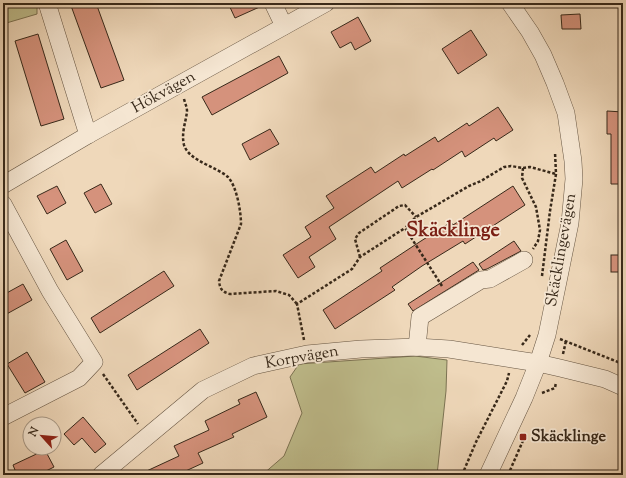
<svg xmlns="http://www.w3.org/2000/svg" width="626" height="478" viewBox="0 0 626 478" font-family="'Sorts Mill Goudy',serif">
<rect width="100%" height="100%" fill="#efd8ba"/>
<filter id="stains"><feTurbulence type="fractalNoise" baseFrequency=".005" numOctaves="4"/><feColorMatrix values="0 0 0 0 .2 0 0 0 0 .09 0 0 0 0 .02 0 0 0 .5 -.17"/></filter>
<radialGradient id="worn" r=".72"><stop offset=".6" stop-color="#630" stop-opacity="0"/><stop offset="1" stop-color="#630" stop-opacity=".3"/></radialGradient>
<!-- green -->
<g fill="#bfbd8c" stroke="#7c7353">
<polygon points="3,3 37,3 37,14 3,24"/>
<polygon points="415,356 447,360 446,391 437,475 262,475 284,456 302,413 290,377 299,364"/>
</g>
<!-- building -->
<g fill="#d5927c" stroke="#38291a">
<polygon points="70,3 96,3 124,80 101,88"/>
<polygon points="228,3 263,3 264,5 235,18"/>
<polygon points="580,14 581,29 562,29 561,15"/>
<polygon points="358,17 371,41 355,50 351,42 340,48 331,32"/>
<polygon points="471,30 487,55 458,74 442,49"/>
<polygon points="38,34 64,119 41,126 15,41"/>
<polygon points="279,56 288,73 212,115 202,97"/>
<polygon points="498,107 513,130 496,141 494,138 465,157 462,151 433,170 432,169 402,188 398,181 329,227 336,239 309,257 315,267 298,278 283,255 311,237 305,227 334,208 326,196 371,167 375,173 404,154 405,156 435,137 438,142 467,123 469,126"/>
<polygon points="607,111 623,112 623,184 611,184 611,134 607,134"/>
<polygon points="270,129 279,144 250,160 242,144"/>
<polygon points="101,184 112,204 95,213 84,193"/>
<polygon points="57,186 66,203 47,214 37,196"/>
<polygon points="513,186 525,205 465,244 463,241 422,266 392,287 395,290 335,329 323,310 382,271 380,268 421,241 451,222 453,225"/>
<polygon points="66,240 83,271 67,280 50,249"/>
<polygon points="514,241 521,251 487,269 483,270 479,264"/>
<rect x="611" y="255" width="12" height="17"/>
<polygon points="473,262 479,270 413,311 408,304"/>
<polygon points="164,271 174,286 100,333 91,318"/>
<polygon points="23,284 32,300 3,316 3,295"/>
<polygon points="200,329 209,343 137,390 128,375"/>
<polygon points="27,352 45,382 25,393 7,364"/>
<polygon points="256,392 267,417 232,434 234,437 198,453 203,463 177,475 138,475 179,456 174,446 209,430 205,421 240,404 238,400"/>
<polygon points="83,417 106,444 95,453 82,438 74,445 64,434"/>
<polygon points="45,450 54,467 38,475 17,475 13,465"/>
</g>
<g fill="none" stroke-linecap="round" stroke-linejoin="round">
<!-- minor casing -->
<g stroke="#665542" stroke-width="18">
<g id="minor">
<polyline points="47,3 88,135"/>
<polyline points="273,3 284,26"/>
<polyline points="3,185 88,135 326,3"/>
<polyline points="3,204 50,291 94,362 79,378 3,417"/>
<polyline points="417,347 420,317 481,280 490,279 524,260"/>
<polyline points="101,475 203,390 253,366 307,354 361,349 417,347 449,349 538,363 560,368 605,379 623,387"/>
<polyline points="488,475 524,398 538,363 547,335 570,223 574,179 573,161 566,113 555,83 543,55 530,32 510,3"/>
</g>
</g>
<!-- path -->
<g stroke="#38291a" stroke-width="2.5" stroke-dasharray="3 2" stroke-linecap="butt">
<path d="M184 99C185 103 187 107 187 111 186 122 181 133 184 145 189 161 217 167 228 177 237 187 241 212 241 224L219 281C220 289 222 292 230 294L276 291 289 295 297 304"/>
<polyline points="523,168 522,178 536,207 540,230 538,241 533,249"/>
<polyline points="360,257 355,239 359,233 399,206 405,205 416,217"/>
<polyline points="542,276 550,211 556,174 555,152"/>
<polyline points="442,286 405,228 416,217 469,186 481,181 504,167 511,166 523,168 530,167 556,174"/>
<polyline points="560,339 623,364"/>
<polyline points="304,340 297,304 352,269 360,257 405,228"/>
<polyline points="522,345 530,335"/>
<polyline points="563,354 566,341"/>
<polyline points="103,374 138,424"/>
<polyline points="542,393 555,388 556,382"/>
<polyline points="462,475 476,442 507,381 509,373"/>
<polyline points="508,475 525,436"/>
</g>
<!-- minor -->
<use href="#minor" stroke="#f5e6d2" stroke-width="17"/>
</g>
<!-- markers -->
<rect fill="#8f2418" stroke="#f5e6d2" stroke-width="1.5" x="519" y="433" width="8" height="8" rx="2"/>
<g text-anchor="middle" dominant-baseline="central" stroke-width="3.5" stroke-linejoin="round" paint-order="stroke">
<!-- street labels -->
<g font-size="16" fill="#38291a" stroke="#f5e6d2">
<text transform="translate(164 93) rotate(-29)">Hökvägen</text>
<text transform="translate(562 250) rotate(-80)">Skäcklingevägen</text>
<text transform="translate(302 358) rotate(-10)">Korpvägen</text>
</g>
<!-- poi labels -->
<g font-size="16" font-weight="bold" fill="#38291a" stroke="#f5e6d2" text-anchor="start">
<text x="531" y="437">Skäcklinge</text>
</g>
<!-- district labels -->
<g font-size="20" font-weight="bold" fill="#7a1f14" stroke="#f5e6d2">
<text x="453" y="231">Skäcklinge</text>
</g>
</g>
<!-- margin -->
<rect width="626" height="478" fill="none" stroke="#efd8ba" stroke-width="16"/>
<rect x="4" y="4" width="618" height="470" fill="none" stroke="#38291a" stroke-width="2"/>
<rect x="8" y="8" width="610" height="462" fill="none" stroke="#38291a"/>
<!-- north arrow -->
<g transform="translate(42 436) rotate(297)"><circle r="19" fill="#f5e6d2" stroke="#a99a88"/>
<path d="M0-3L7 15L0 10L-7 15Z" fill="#8f2418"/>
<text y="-6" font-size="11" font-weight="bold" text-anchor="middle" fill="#38291a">N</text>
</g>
<rect width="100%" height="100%" filter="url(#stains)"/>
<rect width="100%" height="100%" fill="url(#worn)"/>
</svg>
